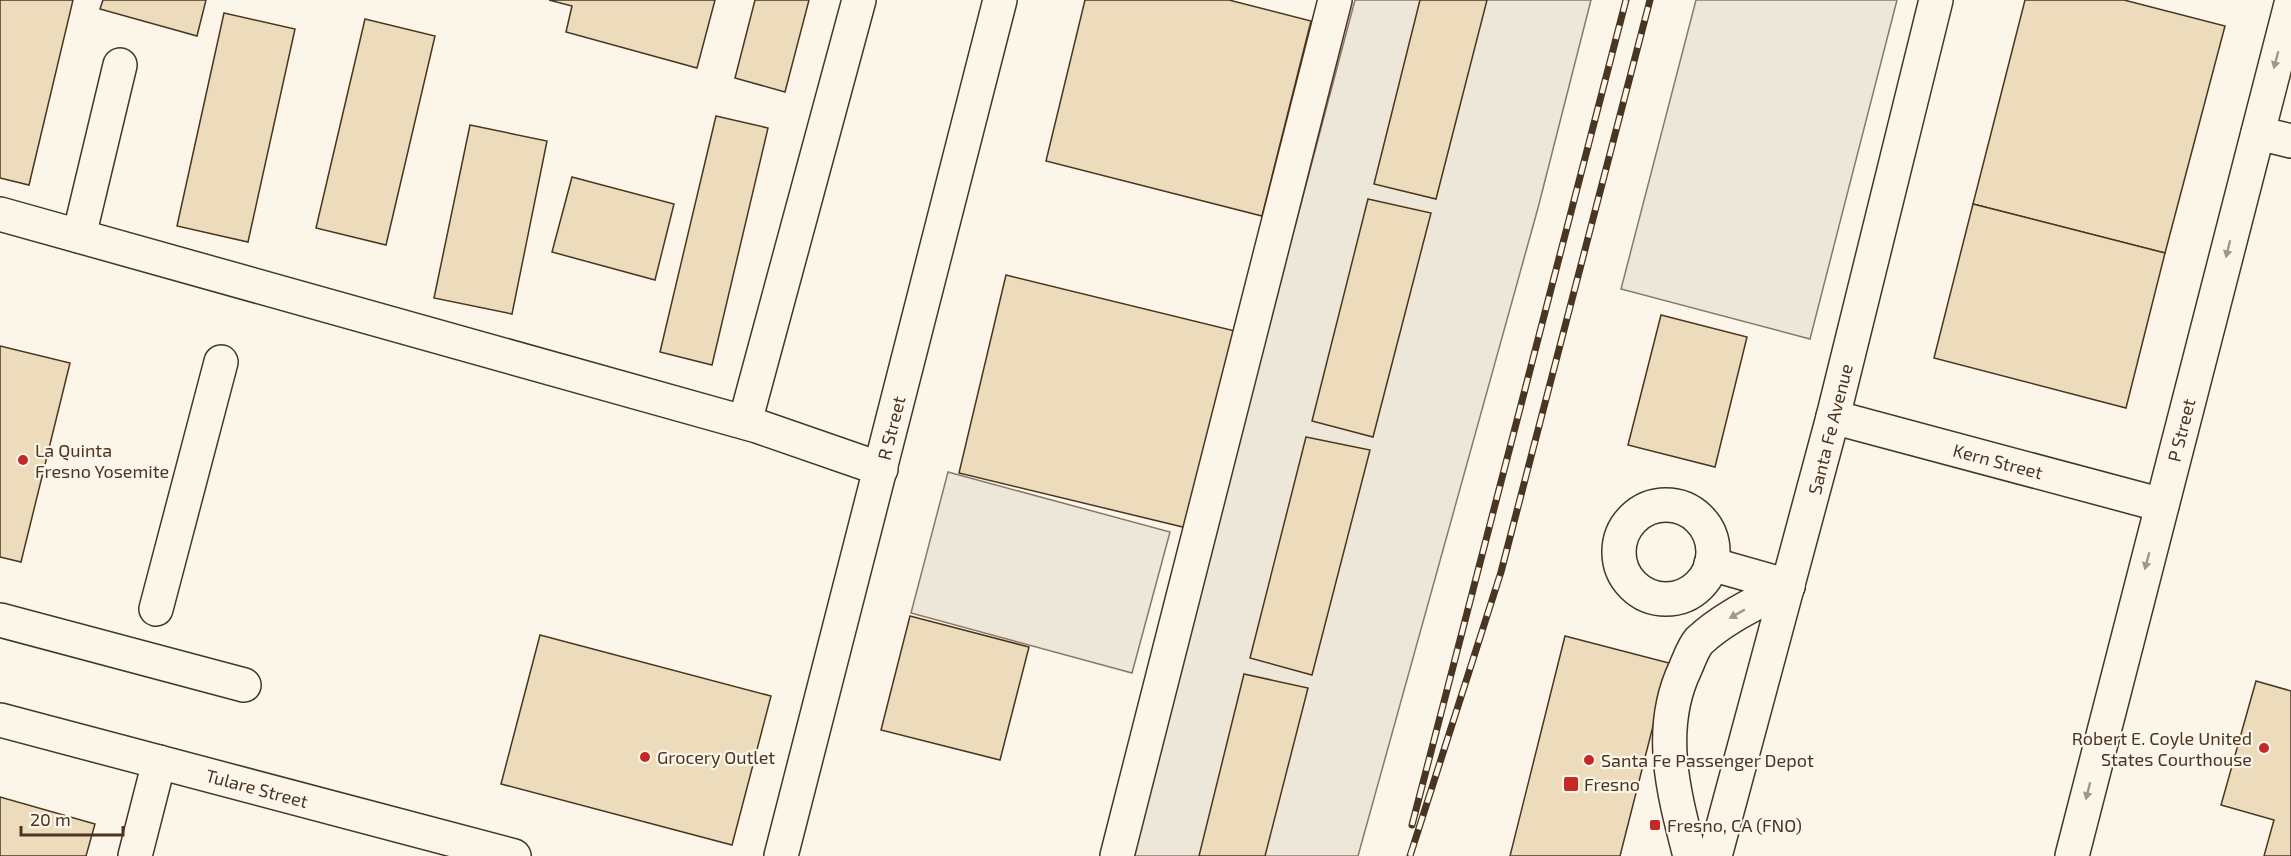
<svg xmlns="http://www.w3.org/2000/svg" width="2291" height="856" viewBox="0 0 2291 856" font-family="'Exo 2',sans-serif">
<rect width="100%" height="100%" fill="#fbf6e9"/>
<!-- parking -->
<g fill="#ede7d9" stroke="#887966" stroke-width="1.5">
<polygon points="1355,0 1591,0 1538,208 1358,856 1128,856"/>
<polygon points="1696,0 1897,0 1810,339 1621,289"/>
<polygon points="948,472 1170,532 1132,673 911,613"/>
</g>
<!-- building -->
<g fill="#ecdcbc" stroke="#4a3520" stroke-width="1.5">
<polygon points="0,0 73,0 29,185 0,178"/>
<polygon points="103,0 206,0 197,36 100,9"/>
<polygon points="549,0 715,0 697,68 566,32 572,6"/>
<polygon points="755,0 809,0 785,92 735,78"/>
<polygon points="1085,0 1229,0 1311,21 1262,216 1046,161"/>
<polygon points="1420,0 1487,0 1436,199 1374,184"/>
<polygon points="2025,0 2124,0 2225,26 2165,253 1973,204"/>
<polygon points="224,13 295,29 248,242 177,226"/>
<polygon points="365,19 435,36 386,245 316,228"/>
<polygon points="716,116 768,128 712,365 660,352"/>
<polygon points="470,125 547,141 512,314 434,298"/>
<polygon points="572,177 674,204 655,280 552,252"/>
<polygon points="1368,199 1431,213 1373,437 1312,421"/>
<polygon points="1973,204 2165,253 2126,408 1934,358"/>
<polygon points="1006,275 1235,331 1187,528 959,473"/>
<polygon points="1661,315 1747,337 1715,467 1628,445"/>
<polygon points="0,346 70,363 21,562 0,557"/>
<polygon points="1306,437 1370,450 1312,675 1250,658"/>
<polygon points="910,616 1029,647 1000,760 881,730"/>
<polygon points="540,635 771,696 732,845 501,784"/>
<polygon points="1565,636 1669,663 1620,856 1510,856"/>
<polygon points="1244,674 1308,688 1265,856 1199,856"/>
<polygon points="2256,681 2291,691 2291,856 2264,856 2274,820 2221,805"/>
<polygon points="0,797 95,824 86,856 0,856"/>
</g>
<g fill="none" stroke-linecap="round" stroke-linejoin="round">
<!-- minor casing -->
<g stroke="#4a3520" stroke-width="36">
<g id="minor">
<polyline points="2258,133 2291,141"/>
<polyline points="0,214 757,426 881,469"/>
<polyline points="79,236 120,65"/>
<polyline points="1833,417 2162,505"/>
<polyline points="745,422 859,0"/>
<circle cx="1666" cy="552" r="47"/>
<polyline points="1711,564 1788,586"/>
<polyline points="156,609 221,362"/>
<polyline points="0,620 244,685"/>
<polyline points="135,856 159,762"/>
<polyline points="781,856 1000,0"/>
<polyline points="1117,856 1335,0"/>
<path d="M1690 856C1674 794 1656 730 1685 669 1689 660 1693 648 1699 641 1724 617 1759 602 1788 586"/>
<polyline points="1715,856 1833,417 1936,0"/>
</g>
</g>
<!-- major casing -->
<g stroke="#4a3520" stroke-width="36">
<g id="major">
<polyline points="0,720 514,856"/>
<polyline points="2072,856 2291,4"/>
</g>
</g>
<!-- minor -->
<use href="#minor" stroke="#fbf6e9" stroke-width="33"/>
<!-- major -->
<use href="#major" stroke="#fbf6e9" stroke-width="33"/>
<!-- rail casing -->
<g stroke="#4a3520" stroke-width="7">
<g id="rail">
<polyline points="1412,825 1626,0"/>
<polyline points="1410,856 1501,572 1650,0"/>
</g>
</g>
<!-- rail -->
<use href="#rail" stroke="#fbf6e9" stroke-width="4.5" stroke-dasharray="14" stroke-linecap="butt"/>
</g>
<!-- one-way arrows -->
<defs><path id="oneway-solid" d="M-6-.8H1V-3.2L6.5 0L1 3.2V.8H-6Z" transform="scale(1.5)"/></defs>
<g fill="#a29684">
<use href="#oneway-solid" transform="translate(2276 60) rotate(105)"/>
<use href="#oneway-solid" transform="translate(2228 249) rotate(104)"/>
<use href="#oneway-solid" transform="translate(2147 561) rotate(105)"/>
<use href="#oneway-solid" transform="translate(1737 614) rotate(151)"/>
<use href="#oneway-solid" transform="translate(2088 791) rotate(104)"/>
</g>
<!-- markers -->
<g fill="#c62828" stroke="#fbf6e9" stroke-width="2">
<circle cx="23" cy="460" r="6"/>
<circle cx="2264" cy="748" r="6"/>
<circle cx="645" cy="757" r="6"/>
<circle cx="1589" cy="760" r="6"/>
<rect x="1563" y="776" width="16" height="16" rx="3"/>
<rect x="1649" y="819" width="12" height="12" rx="3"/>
</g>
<g text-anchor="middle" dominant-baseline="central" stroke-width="4.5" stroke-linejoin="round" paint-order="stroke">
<!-- street labels -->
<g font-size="18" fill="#4a3520" stroke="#fbf6e9">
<text transform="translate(891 428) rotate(-76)">R Street</text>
<text transform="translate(1830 429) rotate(-76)">Santa Fe Avenue</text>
<text transform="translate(2181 430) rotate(-76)">P Street</text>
<text transform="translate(1998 461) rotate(15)">Kern Street</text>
<text transform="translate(257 788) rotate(15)">Tulare Street</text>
</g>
<!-- poi labels -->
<g font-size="18" fill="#4a3520" stroke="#fbf6e9" text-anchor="start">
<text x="35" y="450">La Quinta<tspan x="35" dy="21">Fresno Yosemite</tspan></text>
<text x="2252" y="738" text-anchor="end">Robert E. Coyle United<tspan x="2252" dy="21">States Courthouse</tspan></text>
<text x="657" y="757">Grocery Outlet</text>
<text x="1601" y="760">Santa Fe Passenger Depot</text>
<text x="1584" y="784">Fresno</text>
<text x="1667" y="825">Fresno, CA (FNO)</text>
</g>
</g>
<!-- scale -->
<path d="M21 826v9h102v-9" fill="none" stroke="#4a3520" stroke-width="3"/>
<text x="30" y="826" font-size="18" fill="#4a3520" stroke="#fbf6e9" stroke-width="4.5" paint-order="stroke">20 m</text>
</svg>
